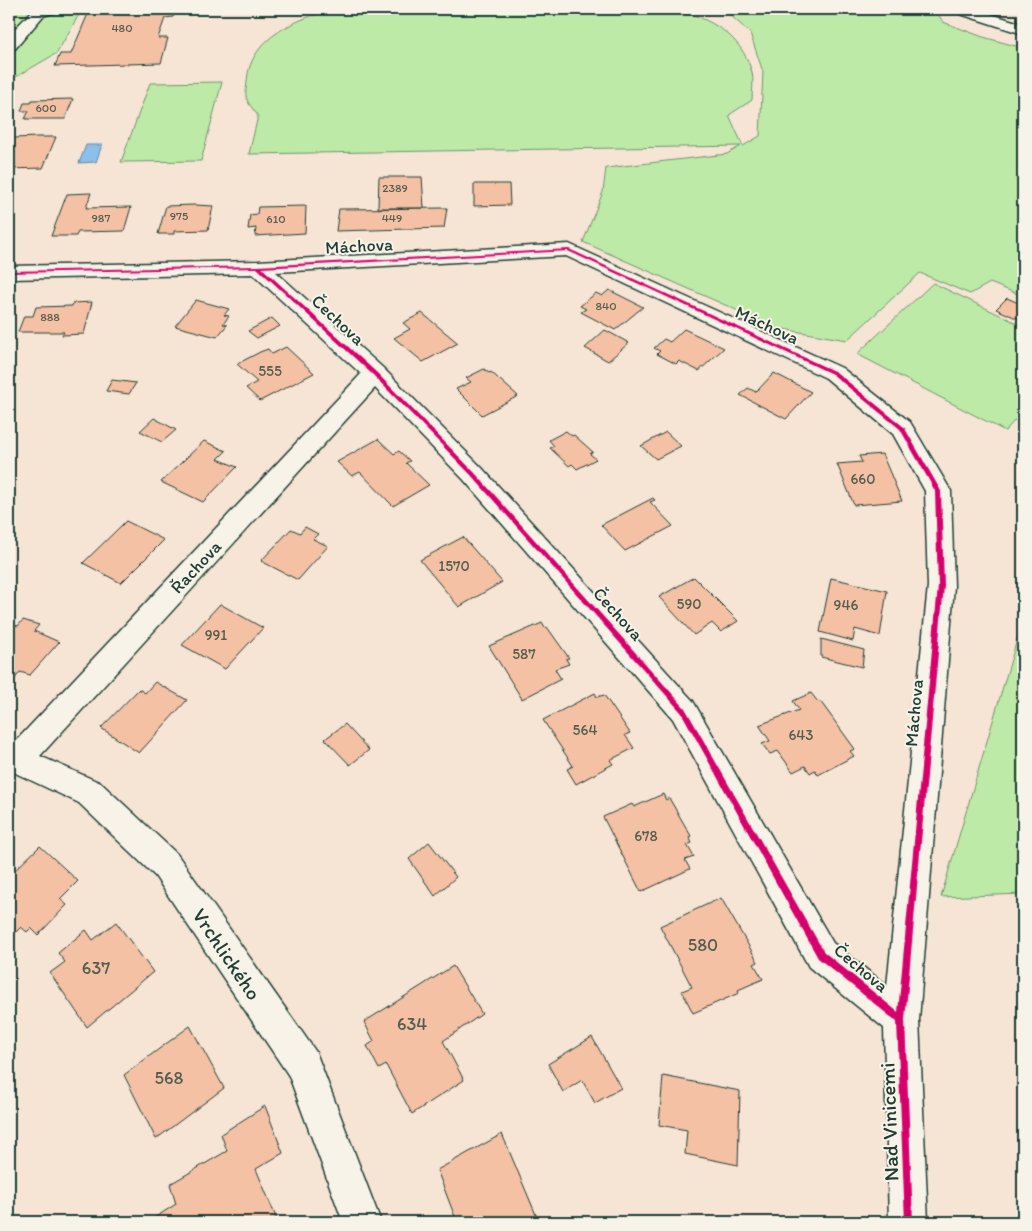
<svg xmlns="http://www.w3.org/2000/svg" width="1032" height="1231" viewBox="0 0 1032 1231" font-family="Itim,sans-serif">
<rect width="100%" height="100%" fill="#f6e4d4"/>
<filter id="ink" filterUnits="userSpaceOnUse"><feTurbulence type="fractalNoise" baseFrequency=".02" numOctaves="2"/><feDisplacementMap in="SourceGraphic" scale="10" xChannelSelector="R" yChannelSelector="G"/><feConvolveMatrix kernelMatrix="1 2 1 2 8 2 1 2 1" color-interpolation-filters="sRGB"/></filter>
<g filter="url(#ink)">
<!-- green -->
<g fill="#bdeaa7" stroke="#6e946e">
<polygon points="9,9 82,9 57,53 9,81"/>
<path d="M335 9H677C712 21 740 33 752 72 754 80 752 92 752 100L729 115 743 146 760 136 763 72 750 33 727 12 717 9H938L936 11 943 22 983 37 1023 48V296L990 283 970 294 920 273 847 340 777 328 583 242 603 192 606 168 727 154 741 146 249 154 258 116C254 110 247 103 246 96 245 92 247 86 247 81 250 37 298 18 335 9Z"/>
<polygon points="222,82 201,161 121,162 150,83"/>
<polygon points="933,283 1023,326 1023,411 1005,431 857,354"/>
<polygon points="1023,619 1023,894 941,897"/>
</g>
<!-- water -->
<polygon fill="#8cbfe9" stroke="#608ba1" points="86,145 102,145 96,162 79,163"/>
<!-- building -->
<g fill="#f4c1a4" stroke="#1f3d34">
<polygon points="90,9 176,9 173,17 165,18 158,38 168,38 161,63 55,66 60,54 71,54"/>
<polygon points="73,99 65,119 25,119 29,111 21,111 24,103 31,103 32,100"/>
<polygon points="38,137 56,137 43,168 9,169 9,149 14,138"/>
<polygon points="379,177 422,177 424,208 378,208"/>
<polygon points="474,184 509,184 510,205 474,206"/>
<polygon points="91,193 86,208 131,207 124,231 78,232 76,236 51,236 67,194"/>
<polygon points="195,205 213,206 208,230 174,231 174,234 158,234 166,206"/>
<polygon points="306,206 305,233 255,236 256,228 248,229 250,215 257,214 258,207"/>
<polygon points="447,208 444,228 336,231 339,209"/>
<polygon points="609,290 643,307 615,330 581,312 586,309 580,306 596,293 602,296"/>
<polygon points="1007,298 1023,305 1023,321 996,309"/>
<polygon points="196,300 229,309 224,315 229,316 223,324 227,325 217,337 175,326"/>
<polygon points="92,302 84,334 62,335 64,332 18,332 24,316 33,316 36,307 72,306 73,303"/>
<polygon points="422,313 458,343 423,362 394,338 410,329 403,323"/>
<polygon points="272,318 280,326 257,338 248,331"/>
<polygon points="684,329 724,348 699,371 679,361 676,364 657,354 660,351 654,348 664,339 670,342"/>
<polygon points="605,330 629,343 608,361 585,348"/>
<polygon points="286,347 314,373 260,401 246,388 257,382 237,364 260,352 268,349 272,354"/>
<polygon points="484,369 489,373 491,372 518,396 482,415 456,389 471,382 466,378"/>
<polygon points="774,373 811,392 786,419 740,395 748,388 756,392"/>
<polygon points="112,380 136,383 129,394 106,391"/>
<polygon points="154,418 176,430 162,442 140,431"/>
<polygon points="566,431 572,436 574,435 593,452 590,454 596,459 577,469 572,464 569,466 550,448 554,446 549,440"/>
<polygon points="666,432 681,446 656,459 641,446"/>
<polygon points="378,439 394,454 399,451 410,461 406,463 429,485 393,506 360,472 352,476 337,462"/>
<polygon points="204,441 226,451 218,459 237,467 203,502 161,482"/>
<polygon points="882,454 902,501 854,505 837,464 862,462 859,456"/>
<polygon points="653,498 655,500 650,502 673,526 625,551 601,525"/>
<polygon points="126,521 164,540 121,583 83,563"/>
<polygon points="305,527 318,534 313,539 328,546 298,580 261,561 291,529 300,533"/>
<polygon points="463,537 502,582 459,607 420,560"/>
<polygon points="694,577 738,621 721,632 712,623 694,635 659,597"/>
<polygon points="831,578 887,591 880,636 855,629 853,641 820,632"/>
<polygon points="220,604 263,628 225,669 182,645"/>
<polygon points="23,620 39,625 34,631 59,642 30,675 20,672 11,684 9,683 9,623 18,626"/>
<polygon points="542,623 545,628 547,627 569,658 566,659 569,664 555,669 561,679 522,699 489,646"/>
<polygon points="821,639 864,650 862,667 821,657"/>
<polygon points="155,682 187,700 139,753 101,728 139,689 145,693"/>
<polygon points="595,693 597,697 604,695 630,733 625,735 634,748 610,760 613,764 576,784 567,769 573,766 543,720"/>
<polygon points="811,693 818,702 820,701 855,749 850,751 854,756 818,775 815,770 810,773 805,766 793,772 778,751 770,754 762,744 770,741 759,725 799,710 793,701"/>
<polygon points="345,724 369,750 350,765 325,739"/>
<polygon points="663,794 666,800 669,798 691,836 689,837 692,843 687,845 694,857 685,860 690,869 641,892 603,817 632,804 634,807"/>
<polygon points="429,842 456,877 435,896 409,859"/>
<polygon points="40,846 78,881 60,899 67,905 38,935 31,928 27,932 21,927 9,939 9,874 10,875"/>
<polygon points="721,898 758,962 754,964 763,979 738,990 739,993 693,1013 682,991 692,987 660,926"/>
<polygon points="116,922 153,972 87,1027 50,973 65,962 58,953 86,930 93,940"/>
<polygon points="453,966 482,1014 443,1041 464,1080 412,1114 386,1065 379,1069 367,1046 374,1041 364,1022"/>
<polygon points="190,1026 224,1088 156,1139 124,1075"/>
<polygon points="592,1037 621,1088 595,1103 582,1080 563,1092 548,1064"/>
<polygon points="663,1076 740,1091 738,1165 685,1154 687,1130 659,1125"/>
<polygon points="265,1106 283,1153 256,1169 278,1222 148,1222 176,1204 170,1184 227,1151 221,1134"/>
<polygon points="502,1134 539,1222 457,1222 437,1170"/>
</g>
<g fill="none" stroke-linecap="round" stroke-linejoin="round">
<!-- minor casing -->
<g stroke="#1f3d34" stroke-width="3">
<g id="minor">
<polygon points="34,9 58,9 56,12 43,16 15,49 9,50 9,35"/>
<polygon points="952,9 975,9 1023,24 1023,34 954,12"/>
<path d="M569 244 842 368 910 422 951 491 954 586 919 1020 928 1222H889L884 1028 809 967 673 719 464 480 375 388 40 756 101 783 177 854 316 1052 381 1222H343L289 1076 155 876 79 803 9 770V743L13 744 361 374 253 274 9 279V266L258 261ZM566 256 826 378 893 434 925 491 928 586 887 986 833 943 693 701 482 468 383 368 276 272Z"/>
</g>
</g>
<!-- minor -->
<use href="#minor" fill="#f7f3e8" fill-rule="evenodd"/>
<!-- cycleway casing -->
<g stroke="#f7f3e8" stroke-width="3">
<path id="cycleway" d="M569 249 836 372 904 427 941 491 944 586 905 1020 913 1222H905L897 1022 818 958 681 712 471 475 373 375 257 268 9 273V271L258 266ZM568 251 832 374 900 429 935 491 938 586 898 1012 824 952 685 708 475 473 377 373 262 268Z"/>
</g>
<!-- cycleway -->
<use href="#cycleway" fill="#d6006c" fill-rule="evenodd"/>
</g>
</g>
<g text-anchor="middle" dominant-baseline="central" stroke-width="4" stroke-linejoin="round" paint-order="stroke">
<!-- far-number labels -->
<g font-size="12" fill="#545e50">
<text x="122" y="28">480</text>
<text x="46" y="108">600</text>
<text x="395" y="188">2389</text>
<text x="179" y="216">975</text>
<text x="101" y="218">987</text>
<text x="392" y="218">449</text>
<text x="276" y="219">610</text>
<text x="606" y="306">840</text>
<text x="50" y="317">888</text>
</g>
<!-- number labels -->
<g font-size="15" fill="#545e50">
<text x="270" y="371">555</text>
<text x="863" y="479">660</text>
<text x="454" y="566">1570</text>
<text x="689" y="604">590</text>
<text x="846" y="605">946</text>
<text x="216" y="635">991</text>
<text x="524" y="654">587</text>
<text x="585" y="730">564</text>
<text x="801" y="735">643</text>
<text x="646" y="836">678</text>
</g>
<!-- street labels -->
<g font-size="18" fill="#1f3d34" stroke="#f7f3e8">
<text transform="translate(359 246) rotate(-3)">Máchova</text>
<text transform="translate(338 320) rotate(43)">Čechova</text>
<text transform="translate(767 325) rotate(25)">Máchova</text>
<text transform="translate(196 567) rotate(-47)">Řachova</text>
<text transform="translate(618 614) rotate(48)">Čechova</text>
<text transform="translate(914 713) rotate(-85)">Máchova</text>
<text transform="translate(861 968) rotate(40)">Čechova</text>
</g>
<!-- near-number labels -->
<g font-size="18" fill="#545e50">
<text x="703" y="945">580</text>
<text x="96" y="968">637</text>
<text x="412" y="1024">634</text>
<text x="169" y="1078">568</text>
</g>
<!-- near-street labels -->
<g font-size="21" fill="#1f3d34" stroke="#f7f3e8">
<text transform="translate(227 954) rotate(56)">Vrchlického</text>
<text transform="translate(889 1122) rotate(-92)">Nad Vinicemi</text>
</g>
</g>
<!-- margin -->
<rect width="1032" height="1231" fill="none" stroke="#f7f3e8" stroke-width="30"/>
<rect x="15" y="15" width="1002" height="1201" fill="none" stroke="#1f3d34" stroke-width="2" filter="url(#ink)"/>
</svg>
